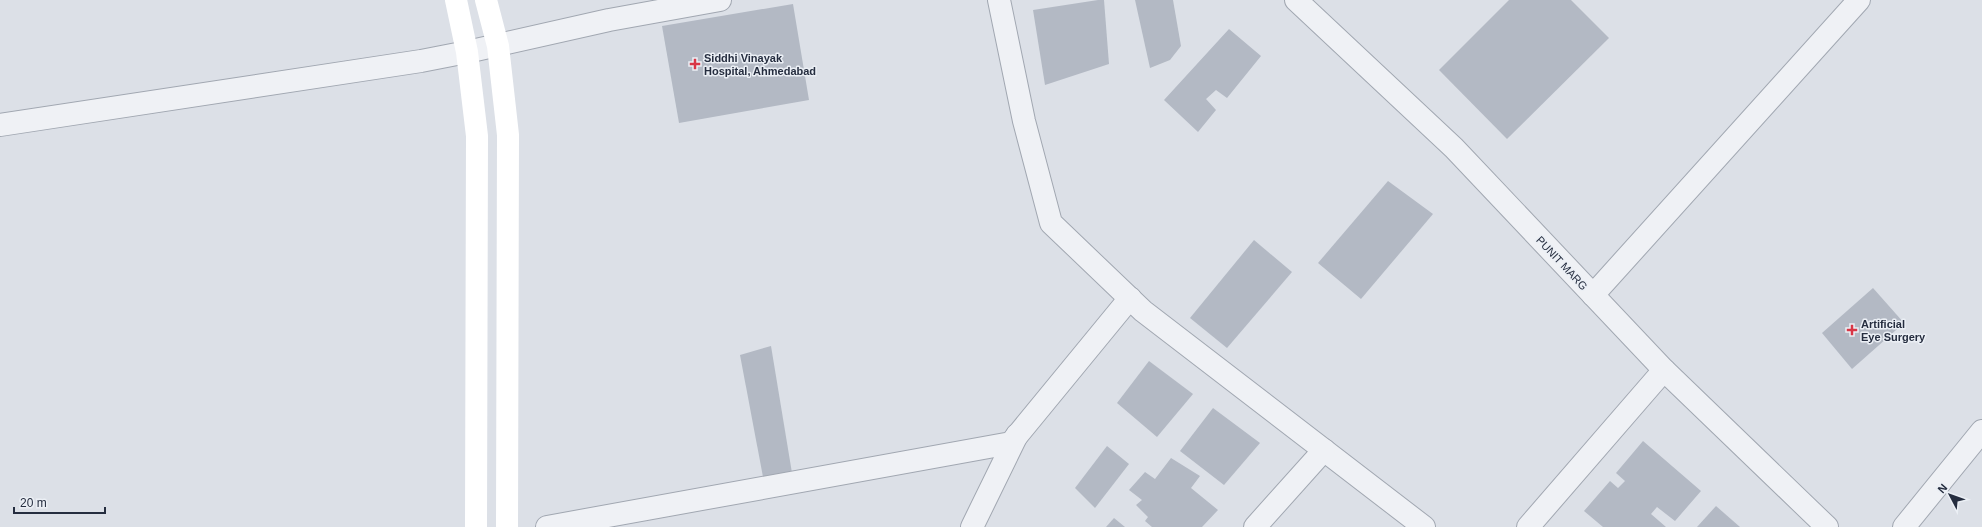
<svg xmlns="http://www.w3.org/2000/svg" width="1982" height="527" viewBox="0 0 1982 527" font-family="Arial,sans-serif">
<rect width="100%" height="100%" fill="#dce0e7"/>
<!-- building -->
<g fill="#b3b9c4">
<polygon points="1098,0 1104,0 1109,64 1045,85 1033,10"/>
<polygon points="1135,0 1173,0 1181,46 1170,60 1150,68"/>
<polygon points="1509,0 1571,0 1609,38 1507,139 1439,70"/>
<polygon points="793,4 809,100 679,123 662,26"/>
<polygon points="1229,29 1261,56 1227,98 1216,90 1206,99 1216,110 1198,132 1164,100"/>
<polygon points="1388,181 1433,214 1361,299 1318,263"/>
<polygon points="1254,240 1292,272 1227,348 1190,318"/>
<polygon points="1873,288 1904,323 1852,369 1822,333"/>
<polygon points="771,346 792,473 763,477 740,355"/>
<polygon points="1149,361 1193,394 1157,437 1117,403"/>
<polygon points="1213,408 1260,443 1224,485 1180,451"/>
<polygon points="1643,441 1701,491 1675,521 1657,507 1651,514 1666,527 1603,527 1584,511 1610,481 1618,488 1625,481 1616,473"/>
<polygon points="1107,446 1129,464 1095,508 1075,488"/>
<polygon points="1171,458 1200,476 1191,488 1218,510 1202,527 1152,527 1145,521 1148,517 1136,505 1142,500 1129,490 1145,472 1155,479"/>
<polygon points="1716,506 1740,527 1697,527"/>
<polygon points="1114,518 1125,527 1106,527"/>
</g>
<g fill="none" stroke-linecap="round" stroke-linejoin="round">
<!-- minor casing -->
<g stroke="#a1a7b1" stroke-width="24">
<g id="minor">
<polyline points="999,0 1024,121 1051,223 1143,311 1424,527"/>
<polyline points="1296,0 1454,148 1664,370 1827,527"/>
<polyline points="0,125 421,61 467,52"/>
<polyline points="1593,295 1859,0"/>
<polyline points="547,527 1011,443 1130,298"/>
<polyline points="972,527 1017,435"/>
<polyline points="1255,527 1324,450"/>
<polyline points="1528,527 1664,370"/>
<polyline points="1904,527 1982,431"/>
</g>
</g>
<!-- tertiary casing -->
<g stroke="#a1a7b1" stroke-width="24">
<polyline id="tertiary" points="467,52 609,20 720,0"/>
</g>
<!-- minor -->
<use href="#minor" stroke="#eff1f5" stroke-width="22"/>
<!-- tertiary -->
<use href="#tertiary" stroke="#eff1f5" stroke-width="22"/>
<!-- secondary -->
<g stroke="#fff" stroke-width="22">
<polyline points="456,0 467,52 477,136 476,527"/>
<polyline points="486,0 498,46 508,135 507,527"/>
</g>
</g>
<!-- markers -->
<g fill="#d83646" stroke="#ebeff5" stroke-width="1.5">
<path d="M693 58h4v4h4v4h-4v4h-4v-4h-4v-4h4z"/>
<path d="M1850 324h4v4h4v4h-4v4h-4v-4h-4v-4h4z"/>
</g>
<g text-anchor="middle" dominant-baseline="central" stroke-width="3" stroke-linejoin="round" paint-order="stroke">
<!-- poi labels -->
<g font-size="11" font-weight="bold" fill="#252d3f" stroke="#ebeff5" text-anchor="start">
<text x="704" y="58">Siddhi Vinayak<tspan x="704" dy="13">Hospital, Ahmedabad</tspan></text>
<text x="1861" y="324">Artificial<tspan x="1861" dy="13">Eye Surgery</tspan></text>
</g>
<!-- street labels -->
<g font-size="11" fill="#252d3f" stroke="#ebeff5">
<text transform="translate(1562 263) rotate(47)">PUNIT MARG</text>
</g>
</g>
<!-- north arrow -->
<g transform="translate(1950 495) rotate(311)" stroke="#ebeff5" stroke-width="3" paint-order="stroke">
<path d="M0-3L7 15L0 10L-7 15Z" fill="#252d3f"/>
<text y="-6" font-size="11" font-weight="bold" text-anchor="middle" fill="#252d3f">N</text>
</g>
<!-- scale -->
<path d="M14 507v6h91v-6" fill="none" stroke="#252d3f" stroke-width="2"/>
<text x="20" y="507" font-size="12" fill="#252d3f" stroke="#ebeff5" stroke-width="3" paint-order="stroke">20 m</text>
</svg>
